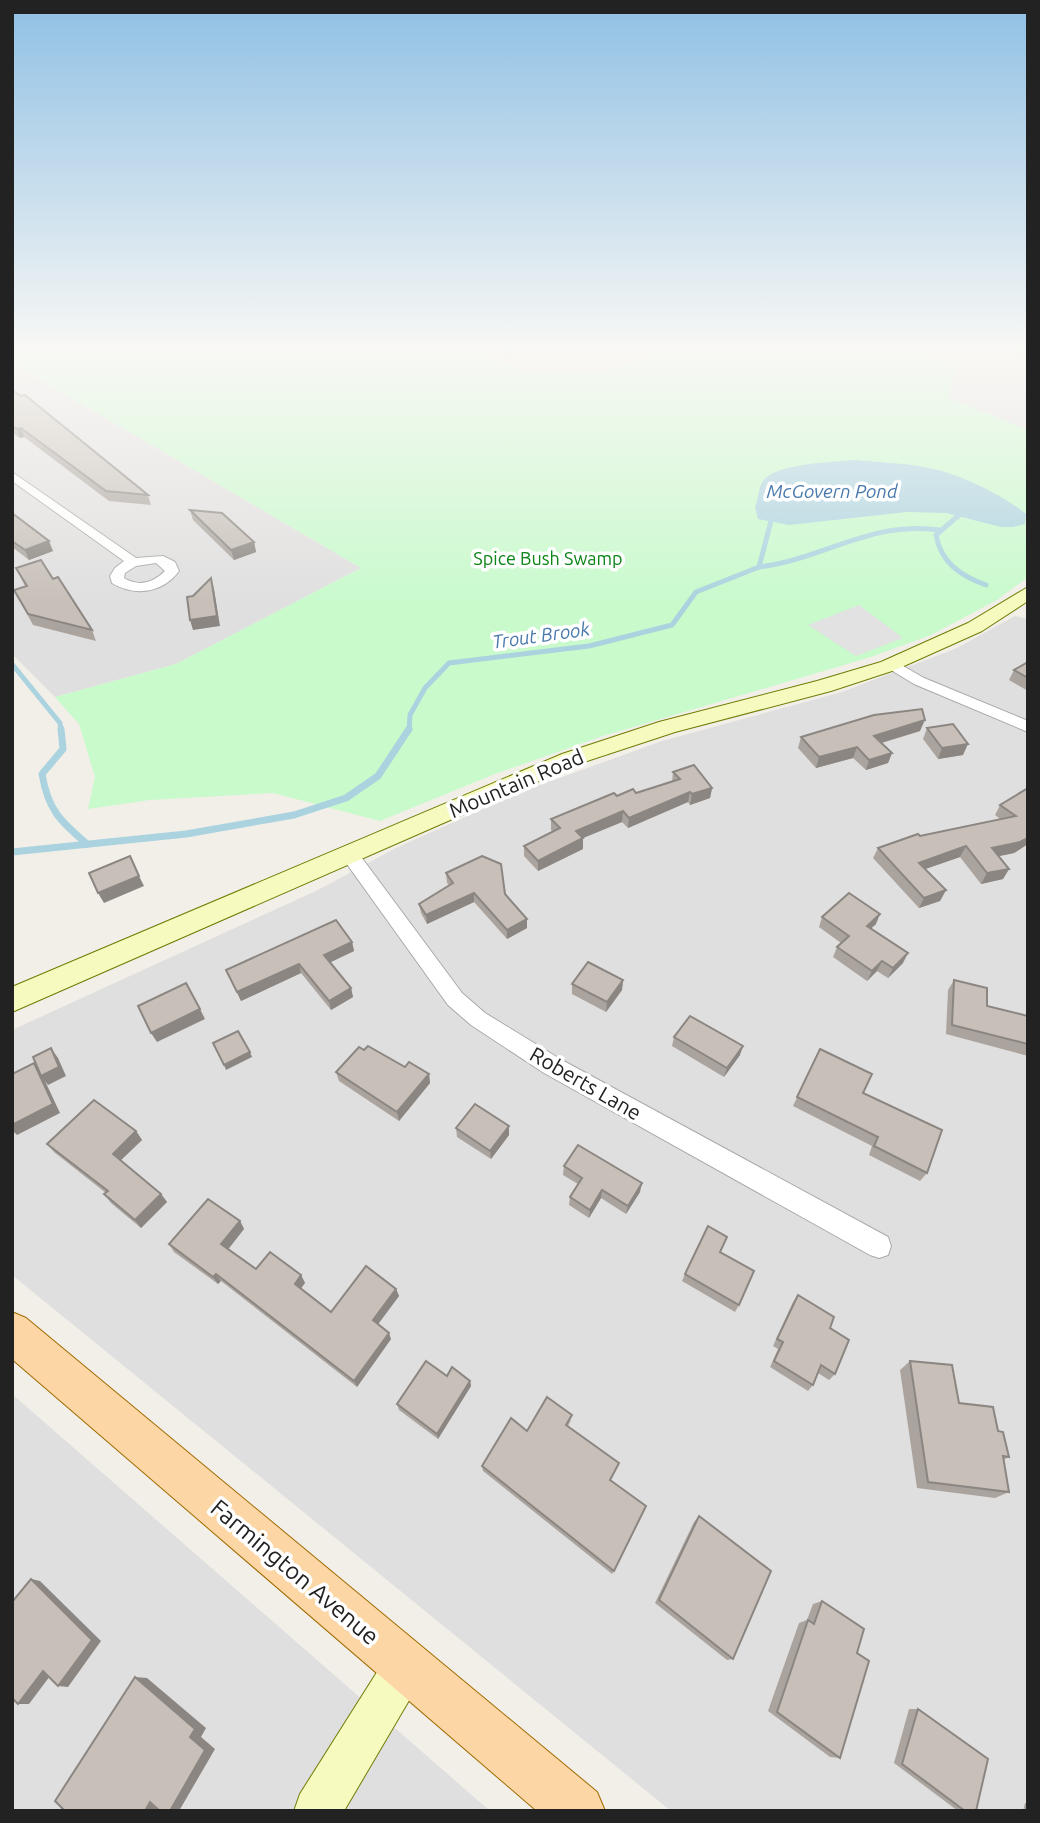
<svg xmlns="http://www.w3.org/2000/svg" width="1040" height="1823" viewBox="0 0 1040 1823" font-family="Ubuntu,sans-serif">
<rect width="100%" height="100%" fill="#f2efe9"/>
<!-- residential -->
<g fill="#e0dfdf">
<polygon points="474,350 667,350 604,372 524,371"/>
<polygon points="907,350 1028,350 1028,430 948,398"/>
<polygon points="12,363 361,568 176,664 55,697 12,654"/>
<polygon points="1015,616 1028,619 1028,1811 671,1811 12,1275 12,1030 318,890 396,848 521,792 662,741 842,692 957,648"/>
<polygon points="12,1394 490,1811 12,1811"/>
</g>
<!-- park -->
<polygon fill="#c8facc" points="12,350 474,350 524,371 604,372 667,350 907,350 956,363 949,398 1028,430 1028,577 997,600 931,635 871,657 603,736 495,774 380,821 273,793 150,800 88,809 95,777 79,724 55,697 176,664 361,568 12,363"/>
<!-- parking -->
<polygon fill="#e2e2e2" points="859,605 903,638 856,656 808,625"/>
<!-- water -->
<path fill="#aad3df" d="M856 460C883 463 912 463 938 470 965 477 1004 496 1026 514L1025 524 1013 527H1001L946 513 907 512 789 525 758 519 755 507C759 499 758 488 763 481 775 463 836 462 856 460Z"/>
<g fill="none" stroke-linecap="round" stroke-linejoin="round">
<!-- stream-far2 -->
<polyline stroke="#aad3df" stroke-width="4.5" points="958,517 963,510"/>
<!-- stream-far1 -->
<g stroke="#aad3df" stroke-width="5">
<path d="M959 515 936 535C941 563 961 576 986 585"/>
<path d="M759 567C825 559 870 520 940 530"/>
<polyline points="12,664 60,723 61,731"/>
<polyline points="409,731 410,715 425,688 449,663 589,646 672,625 696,592 759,567 771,521 776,516"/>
</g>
<!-- stream -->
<g stroke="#aad3df" stroke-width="7">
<path d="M61 729 63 749 42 774C48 810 60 821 87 844"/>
<polyline points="12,852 186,834 294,815 346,798 378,776 409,729"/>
</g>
<!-- street casing -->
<g stroke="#a9a9a9" stroke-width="2">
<g id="street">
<path d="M12 472 136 558 163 556 175 562 179 571C163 593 135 597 112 583L110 576 115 568 124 561 12 481ZM156 563 165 571C153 583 139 587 124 578L125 573 136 566Z"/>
<polygon points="891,659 924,678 1028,721 1028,732 914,684 886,667 883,664"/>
<polygon points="350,848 356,850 462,993 485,1013 560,1059 888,1237 891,1246 888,1255 879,1258 870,1255 544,1073 471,1025 448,1005 344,860 341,855 344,850"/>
</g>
</g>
<!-- secondary casing -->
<g stroke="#707d05" stroke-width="2">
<g id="secondary">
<polygon points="1028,587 1028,601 982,631 895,670 831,691 675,732 578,764 12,1012 12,987 562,754 659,722 817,681 881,662 968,623"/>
<polygon points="406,1643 421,1650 428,1665 421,1680 344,1811 294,1811 300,1794 391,1650"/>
</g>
</g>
<!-- primary casing -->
<g stroke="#a06b00" stroke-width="2">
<polygon id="primary" points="12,1312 26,1318 597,1792 605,1811 537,1811 12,1359"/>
</g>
<!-- street -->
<use href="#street" fill="#fff" fill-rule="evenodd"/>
<!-- secondary -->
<use href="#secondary" fill="#f7fabf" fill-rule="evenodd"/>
<!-- primary -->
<use href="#primary" fill="#fcd6a4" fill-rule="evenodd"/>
</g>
<!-- wall -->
<g fill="#aba49e">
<polygon points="12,390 148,495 151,505 109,501 24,437 20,438 12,433"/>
<polygon points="190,510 254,542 256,552 234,560 193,520"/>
<polygon points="12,513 53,551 29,560 12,547"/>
<polygon points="16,568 53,579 92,630 96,641 33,625 14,590 25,586"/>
<polygon points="1028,662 1028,691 1009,680 1014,670"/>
<polygon points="927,728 963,755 938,759 923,739"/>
<polygon points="920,731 882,743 892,753 888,763 866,770 853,758 816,768 798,748 801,737"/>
<polygon points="673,772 712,788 710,798 690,805 688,802 628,828 622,822 583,838 583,849 538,871 524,856 524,846 553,832 551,830 551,819 617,796 636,793 672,782"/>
<polygon points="1028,788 1028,844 1014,853 998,856 1009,869 1003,879 981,884 960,857 925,869 946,890 940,901 919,908 873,858 878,848 1000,819 995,815 1000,805"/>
<polygon points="446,873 505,894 527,919 527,928 507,939 474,902 427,924 421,913 419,904 449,885 447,883"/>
<polygon points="822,917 876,924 871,928 903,963 888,978 877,971 867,981 833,957 837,947 841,943 819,927"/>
<polygon points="352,942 354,951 330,962 351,988 353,997 331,1010 301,973 241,1001 226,970"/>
<polygon points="623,980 622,990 606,1012 572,994 572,984"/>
<polygon points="954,980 987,1006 1028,1016 1028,1056 946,1034 948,990"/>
<polygon points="674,1037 740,1055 724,1077 672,1046"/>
<polygon points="820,1049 863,1093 927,1173 920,1181 869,1155 872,1146 793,1106"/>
<polygon points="364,1050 405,1067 429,1074 430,1083 399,1121 339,1081 336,1072"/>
<polygon points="456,1128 509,1135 491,1159 457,1137"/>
<polygon points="136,1131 142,1140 121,1160 161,1194 167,1202 141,1228 111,1203 104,1194 106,1193 54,1152 47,1144"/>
<polygon points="564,1166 640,1192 626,1214 601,1198 589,1218 569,1205 570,1197 578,1184 563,1175"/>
<polygon points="240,1221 244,1229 228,1249 256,1269 301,1275 305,1283 301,1288 331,1312 396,1289 399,1296 378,1324 391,1339 357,1387 221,1281 218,1284 174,1252 169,1244"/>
<polygon points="721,1252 739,1305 735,1312 682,1281 685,1274"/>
<polygon points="798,1295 830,1328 835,1374 829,1380 818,1373 813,1385 808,1391 770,1367 778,1349 773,1346 793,1302"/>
<polygon points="910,1361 959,1403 1009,1457 1003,1460 1009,1492 995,1498 917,1488 900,1370"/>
<polygon points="447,1376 470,1381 471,1386 438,1439 399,1410 397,1404"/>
<polygon points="571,1420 568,1426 617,1467 610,1480 614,1571 612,1574 483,1471 482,1466 527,1431"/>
<polygon points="699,1516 733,1659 727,1660 655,1603 694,1522"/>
<polygon points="822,1601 857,1653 840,1758 830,1757 768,1711 799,1623 807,1620 813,1604"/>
<polygon points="909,1709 918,1709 976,1811 958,1811 894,1763"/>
<polygon points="1025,1803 1028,1803 1028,1811 1023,1811"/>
</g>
<!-- shaded-wall -->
<g fill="#8b8681">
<polygon points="21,428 24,437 20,438 17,429"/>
<polygon points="49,541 53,551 29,560 25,550"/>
<polygon points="254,542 256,552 234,560 231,550"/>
<polygon points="211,578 214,589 220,626 193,630 190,620"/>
<polygon points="925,720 920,731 870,746 874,736"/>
<polygon points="968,744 963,755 938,759 942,748"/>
<polygon points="857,747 853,758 816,768 819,757"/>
<polygon points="892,753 888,763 866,770 869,760"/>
<polygon points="712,788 710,798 690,805 692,794"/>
<polygon points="690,792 688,802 628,828 629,818"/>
<polygon points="623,811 622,822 583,838 583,849 538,871 538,861 576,831"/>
<polygon points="1028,838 1028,844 1014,853 986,859 992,848"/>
<polygon points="966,846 960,857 914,873 919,863"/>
<polygon points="1009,869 1003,879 981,884 987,873"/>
<polygon points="139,876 144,886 104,903 98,893"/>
<polygon points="946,890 940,901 919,908 924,898"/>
<polygon points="474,893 474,902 427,924 426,915"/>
<polygon points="880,914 876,924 863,936 867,926"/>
<polygon points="527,919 527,928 507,939 507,930"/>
<polygon points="352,942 354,951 327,964 324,955"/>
<polygon points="908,953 903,963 888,978 893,968"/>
<polygon points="882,961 877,971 867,981 872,971"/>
<polygon points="299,964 301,973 241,1001 237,992"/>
<polygon points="623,980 622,990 606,1012 607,1002"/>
<polygon points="351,988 353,997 331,1010 329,1001"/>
<polygon points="200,1009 205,1019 157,1042 151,1033"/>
<polygon points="743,1046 740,1055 724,1077 727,1068"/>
<polygon points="51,1048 58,1058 66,1076 48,1085 45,1081 60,1113 17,1135 12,1130 12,1125 34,1063"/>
<polygon points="250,1052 252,1057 226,1070 224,1065"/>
<polygon points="429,1074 430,1083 399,1121 397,1112"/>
<polygon points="509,1126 509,1135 491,1159 490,1151"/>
<polygon points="136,1131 142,1140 119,1162 113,1154"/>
<polygon points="642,1183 640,1192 626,1214 628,1206"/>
<polygon points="602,1190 601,1198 589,1218 590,1210"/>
<polygon points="161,1194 167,1202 141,1228 135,1220"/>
<polygon points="240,1221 244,1229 226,1252 221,1244"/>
<polygon points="216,1274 221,1281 218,1284 213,1277"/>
<polygon points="301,1275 305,1283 299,1291 295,1284"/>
<polygon points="396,1289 399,1296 376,1327 373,1320"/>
<polygon points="389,1333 391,1339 357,1387 354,1381"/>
<polygon points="470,1381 471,1386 438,1439 437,1434"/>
<polygon points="31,1579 40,1581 101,1641 68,1687 58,1686"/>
<polygon points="43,1671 53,1672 29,1704 18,1704"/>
<polygon points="135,1677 147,1678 206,1728 201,1737 215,1749 179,1811 170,1811 190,1737"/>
<polygon points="162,1799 155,1811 145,1811 150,1802"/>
</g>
<!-- building -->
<g fill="#c7bfb8" stroke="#8b8681" stroke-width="2">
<polygon points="12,390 21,396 25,395 148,495 106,491 21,428 17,429 12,426"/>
<polygon points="190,510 222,513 254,542 231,550"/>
<polygon points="12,513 49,541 25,550 12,541"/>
<polygon points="41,560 53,579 58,577 92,630 28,614 14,590 27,586 16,568"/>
<polygon points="211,578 217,616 190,620 187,597 193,596"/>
<polygon points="1028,662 1028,678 1014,670"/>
<polygon points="922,709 925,720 874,736 892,753 869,760 857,747 819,757 801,737 874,715"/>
<polygon points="953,724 968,744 942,748 927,728"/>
<polygon points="694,765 712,788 692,794 690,792 629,818 623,811 576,831 583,838 538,861 524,846 560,828 551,819 614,793 617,796 633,789 636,793 680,779 673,772"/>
<polygon points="1028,788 1028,838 1020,842 992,848 1009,869 987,873 966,846 919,863 946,890 924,898 878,848 918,834 920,836 1016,816 1000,805"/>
<polygon points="130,856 139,876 98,893 89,873"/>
<polygon points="482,856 501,864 505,894 527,919 507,930 474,893 426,915 419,904 453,883 446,873"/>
<polygon points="849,893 880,914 867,926 908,953 893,968 882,961 872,971 837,947 849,936 822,917"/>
<polygon points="336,920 352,942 324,955 351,988 329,1001 299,964 237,992 226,970"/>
<polygon points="588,962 623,980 607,1002 572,984"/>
<polygon points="954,980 987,988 987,1006 1028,1016 1028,1044 952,1025"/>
<polygon points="186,983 200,1009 151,1033 138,1006"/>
<polygon points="690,1016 743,1046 727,1068 674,1037"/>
<polygon points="238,1031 250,1052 224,1065 213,1043"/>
<polygon points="368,1046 405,1067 409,1062 429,1074 397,1112 336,1072 359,1047 364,1050"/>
<polygon points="51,1048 59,1067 41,1076 33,1057"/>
<polygon points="820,1049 872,1074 863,1093 942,1130 927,1173 874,1146 878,1137 797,1097"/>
<polygon points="34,1063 53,1104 12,1125 12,1074"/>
<polygon points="94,1100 136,1131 113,1154 161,1194 135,1220 104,1194 108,1191 47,1144"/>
<polygon points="475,1104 509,1126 490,1151 456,1128"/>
<polygon points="578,1145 642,1183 628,1206 602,1190 590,1210 570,1197 582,1178 564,1166"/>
<polygon points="208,1199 240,1221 221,1244 256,1269 270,1252 301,1275 295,1284 331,1312 366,1266 396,1289 373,1320 389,1333 354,1381 216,1274 213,1277 169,1244"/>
<polygon points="708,1226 727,1237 720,1252 754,1271 739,1305 685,1274"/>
<polygon points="798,1295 834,1317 830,1328 849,1340 835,1374 821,1365 813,1385 774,1361 783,1342 777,1339"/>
<polygon points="426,1361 447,1376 452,1367 470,1381 437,1434 397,1404"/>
<polygon points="910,1361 952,1365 959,1403 993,1407 998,1431 1003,1432 1009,1457 1003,1456 1009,1492 928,1482"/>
<polygon points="547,1397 572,1415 566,1425 619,1463 610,1480 646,1506 614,1571 482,1466 511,1418 527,1431"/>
<polygon points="699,1516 771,1571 733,1659 659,1600"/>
<polygon points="31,1579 92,1640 58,1686 43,1671 18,1704 12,1698 12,1602"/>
<polygon points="822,1601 864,1629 857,1653 869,1661 840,1758 777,1712 808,1620 814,1624"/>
<polygon points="135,1677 195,1729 190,1737 205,1750 170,1811 160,1811 150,1802 145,1811 65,1811 55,1801"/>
<polygon points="918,1709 988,1759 976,1811 965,1811 902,1764"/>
</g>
<!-- sky -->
<linearGradient id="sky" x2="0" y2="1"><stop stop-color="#8fc0e4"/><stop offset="0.58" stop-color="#f9f8f5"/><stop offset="1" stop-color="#f9f8f5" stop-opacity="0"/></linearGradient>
<rect width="1040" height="605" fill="url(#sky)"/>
<g text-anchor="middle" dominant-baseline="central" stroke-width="7" stroke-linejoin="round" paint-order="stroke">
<!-- far-park labels -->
<g font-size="18" fill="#0c8416" stroke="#fff">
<text x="548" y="558">Spice Bush Swamp</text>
</g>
<!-- far-water labels -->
<g font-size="19" font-style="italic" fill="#4a7aab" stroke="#fff">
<text x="832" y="491">McGovern Pond</text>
<text transform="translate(541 635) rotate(-8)">Trout Brook</text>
</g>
<!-- street labels -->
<g font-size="21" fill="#222" stroke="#fff">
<text transform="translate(516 783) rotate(-23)">Mountain Road</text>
<text transform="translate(586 1083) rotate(30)">Roberts Lane</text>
</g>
<!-- near-street labels -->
<g font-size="24" fill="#222" stroke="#fff">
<text transform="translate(295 1572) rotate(40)">Farmington Avenue</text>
</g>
</g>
<!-- border -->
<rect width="1040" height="1823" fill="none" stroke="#222222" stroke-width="28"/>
</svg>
